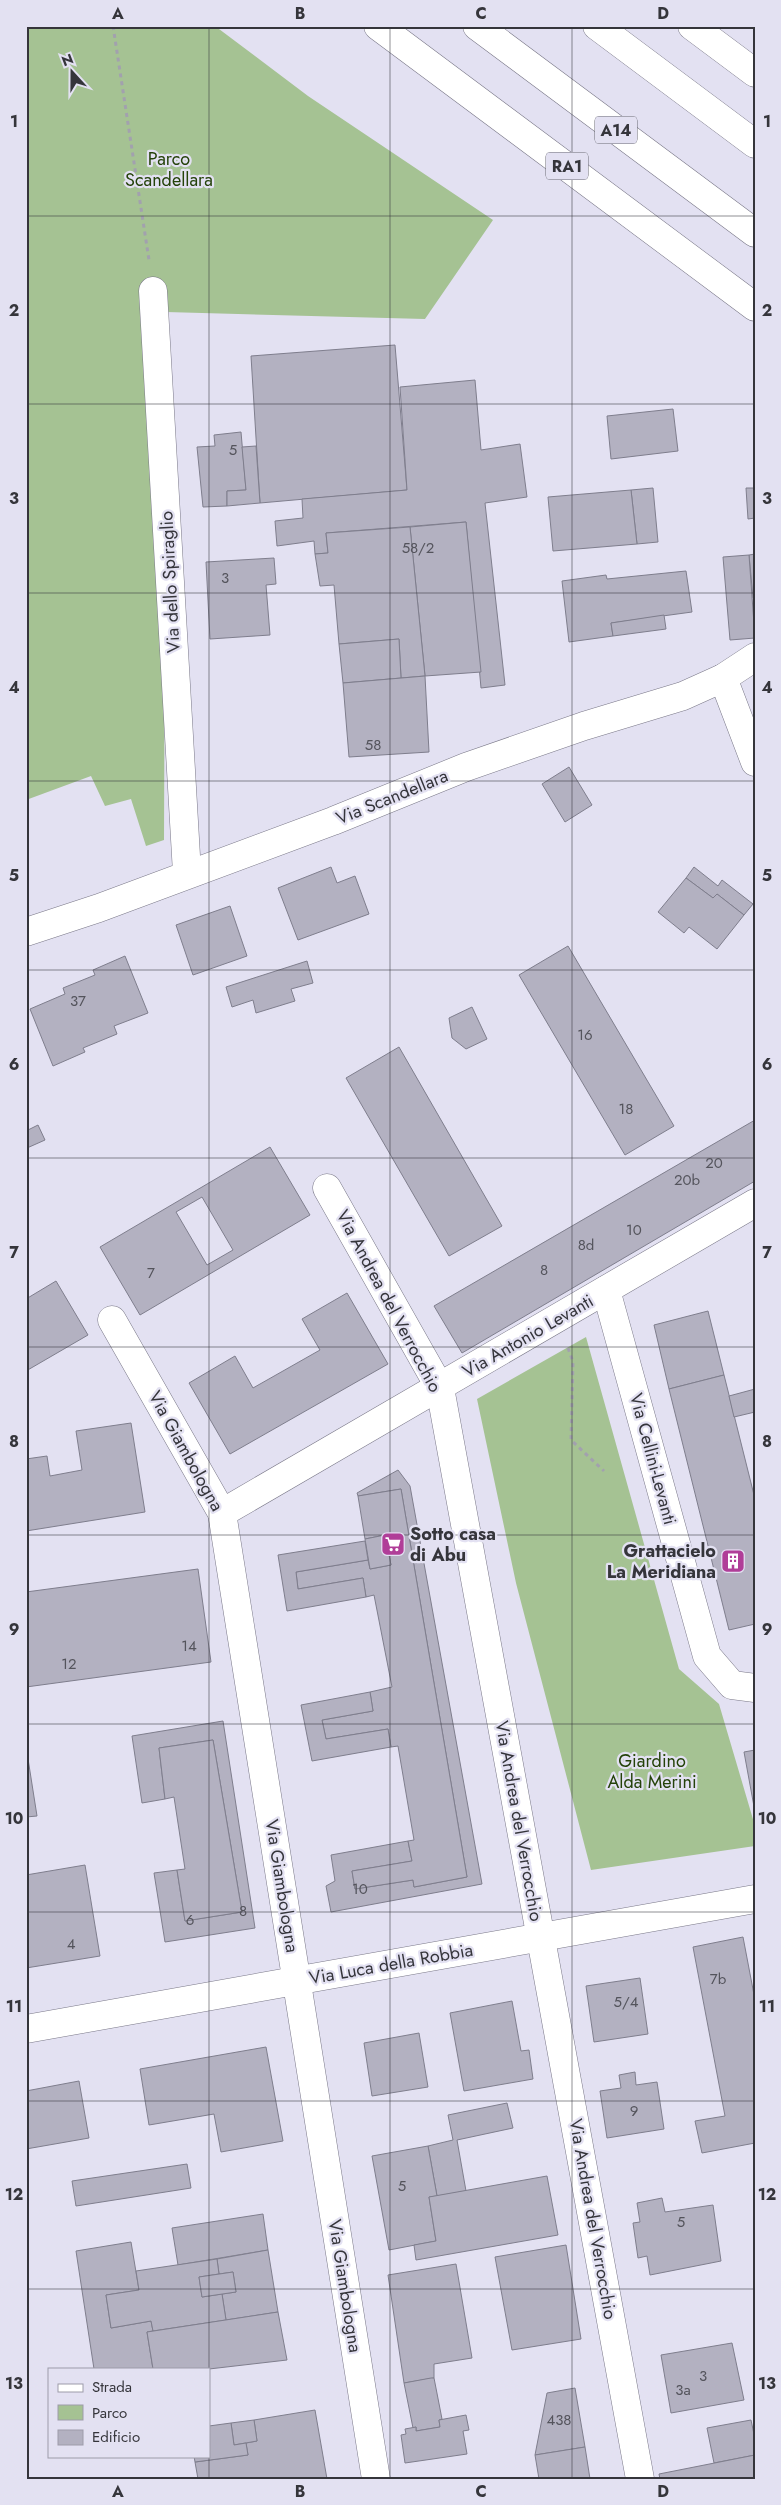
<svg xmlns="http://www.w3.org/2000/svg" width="781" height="2505" viewBox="0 0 781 2505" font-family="Jost,sans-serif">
<rect width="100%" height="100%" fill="#e3e1f2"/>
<!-- green -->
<g fill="#a5c293">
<polygon points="26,26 215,26 308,96 493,220 425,319 166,312 164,840 146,846 131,799 105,806 91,776 26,800"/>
<polygon points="586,1337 679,1669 719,1704 755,1826 755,1846 591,1870 516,1583 477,1399"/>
</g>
<!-- building -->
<g fill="#b3b1c1" stroke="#7f7e8d" fill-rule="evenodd">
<polygon points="395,345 407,490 260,503 251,356"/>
<polygon points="475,380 481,450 520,444 527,497 485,503 505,685 481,688 466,522 326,533 328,553 315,554 314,541 277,546 275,521 303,518 302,499 407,490 400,387"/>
<polygon points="673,409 678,451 611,459 607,416"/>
<polygon points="241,432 246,490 227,491 227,506 203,507 197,447 215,446 214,435"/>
<polygon points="256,446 260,503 227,506 227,491 246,490 242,447"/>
<polygon points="653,488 658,542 637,544 631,490"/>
<polygon points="746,488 755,488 755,518 748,519"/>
<polygon points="631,490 637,544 553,551 548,497"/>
<polygon points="466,522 481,672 425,676 410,527"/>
<polygon points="410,527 425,676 401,678 399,639 339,644 334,585 320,586 315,554 328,553 326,533"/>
<polygon points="755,554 755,598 753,598 749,555"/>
<polygon points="749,555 755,638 730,640 723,557"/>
<polygon points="274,558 276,584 266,585 270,635 210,639 206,562"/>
<polygon points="686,571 692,612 611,623 613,636 569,642 562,581 606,575 607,579"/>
<polygon points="664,615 666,629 613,636 611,623"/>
<polygon points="399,639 401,678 343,683 339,644"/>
<polygon points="425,676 429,752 349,757 343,683"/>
<polygon points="569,767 592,805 565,822 542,784"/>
<polygon points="331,867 337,883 355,876 369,914 298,940 278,888"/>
<polygon points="694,867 718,886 722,880 753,904 744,915 717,894 713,898 686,878"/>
<polygon points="686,878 713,898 717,894 744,915 717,949 689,927 684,933 658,912"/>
<polygon points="230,906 247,956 193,975 176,925"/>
<polygon points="568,946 674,1126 625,1155 519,975"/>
<polygon points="125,956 148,1013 114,1026 117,1034 83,1048 85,1052 53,1066 30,1009 65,994 63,988 95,975 93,970"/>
<polygon points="307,961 313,983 291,989 295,1001 256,1013 253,1000 232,1007 226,987"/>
<polygon points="472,1007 487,1039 466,1049 452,1038 449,1018"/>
<polygon points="399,1047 502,1226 449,1256 346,1078"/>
<polygon points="755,1120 755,1181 462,1353 434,1306"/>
<polygon points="38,1125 45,1140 27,1148 26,1131"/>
<path d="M270 1147 310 1215 140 1315 100 1247ZM202 1197 233 1250 207 1265 176 1212Z"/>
<polygon points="56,1281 88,1335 26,1371 26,1299"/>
<polygon points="347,1293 388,1364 230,1454 189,1383 235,1356 253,1388 320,1350 302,1319"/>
<polygon points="708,1311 724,1375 669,1389 654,1325"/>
<polygon points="724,1375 755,1499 755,1624 729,1630 669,1389"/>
<polygon points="755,1389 755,1412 734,1417 729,1396"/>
<polygon points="131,1423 145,1512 26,1531 26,1459 47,1456 50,1476 82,1470 76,1431"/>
<polygon points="398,1470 410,1486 482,1884 331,1912 326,1886 335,1881 331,1855 408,1841 412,1861 352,1871 355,1889 413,1880 414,1887 467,1877 401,1489 358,1496 357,1493"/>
<polygon points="401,1489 467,1877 414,1887 413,1880 355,1889 352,1871 412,1861 408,1841 414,1840 398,1746 391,1747 388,1729 326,1739 322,1720 373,1711 370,1692 392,1687 374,1595 366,1597 363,1578 298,1589 296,1572 368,1560 370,1569 391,1565 385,1535 365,1539 358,1496"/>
<polygon points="385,1535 391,1565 370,1569 365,1539"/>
<polygon points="365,1541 368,1560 296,1572 298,1589 363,1578 366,1597 287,1611 278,1555"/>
<polygon points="198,1569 211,1662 26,1687 26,1592"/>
<polygon points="370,1692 373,1711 322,1720 326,1739 388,1729 391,1747 312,1761 301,1705"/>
<polygon points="223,1721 255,1928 165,1942 154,1873 177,1870 185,1921 242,1912 213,1740 159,1748 165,1799 142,1803 132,1736"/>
<polygon points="213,1740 242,1912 185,1921 177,1870 185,1869 174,1797 165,1799 159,1748"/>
<polygon points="26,1746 37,1816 26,1817"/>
<polygon points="755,1750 755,1812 744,1752"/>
<polygon points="85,1865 100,1956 26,1968 26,1875"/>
<polygon points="743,1937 755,2000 755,2143 702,2153 695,2121 725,2116 693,1947"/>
<polygon points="640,1978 648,2034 594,2042 586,1986"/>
<polygon points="512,2001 521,2051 529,2050 533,2079 464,2091 450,2013"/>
<polygon points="419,2033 428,2087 372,2096 364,2043"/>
<polygon points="266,2047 283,2141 221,2152 214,2114 149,2125 140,2069"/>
<polygon points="635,2072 636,2085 657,2082 664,2129 607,2138 600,2091 621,2088 619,2075"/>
<polygon points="79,2081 89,2138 26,2149 26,2091"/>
<polygon points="507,2103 513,2128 457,2140 466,2191 437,2196 428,2146 453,2140 448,2115"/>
<polygon points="428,2146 437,2196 429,2197 436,2241 389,2250 372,2156"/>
<polygon points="187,2164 191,2188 76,2206 72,2181"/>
<polygon points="547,2176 558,2235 416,2260 414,2245 436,2241 429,2197"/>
<polygon points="662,2198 665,2212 713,2205 721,2261 650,2275 647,2256 638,2258 633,2223 640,2222 637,2203"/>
<polygon points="263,2214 268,2250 178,2265 172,2228"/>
<polygon points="131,2242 139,2290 106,2295 111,2328 151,2321 153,2331 147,2332 153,2369 94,2369 76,2251"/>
<polygon points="566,2245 581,2339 512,2350 495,2257"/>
<polygon points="268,2250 278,2312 226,2320 222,2294 236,2292 233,2272 219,2274 217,2259"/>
<polygon points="217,2259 219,2274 199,2277 202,2297 222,2294 226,2320 153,2331 151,2321 111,2328 106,2295 139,2290 136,2271"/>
<polygon points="456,2264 472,2358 434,2364 434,2378 404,2383 388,2275"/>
<polygon points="233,2272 236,2292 202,2297 199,2277"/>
<polygon points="278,2312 287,2360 209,2369 153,2369 147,2332"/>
<polygon points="732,2343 744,2400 671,2413 661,2355"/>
<polygon points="431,2378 434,2378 442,2419 439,2420 440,2427 416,2431 416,2427 413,2428 404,2383"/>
<polygon points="575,2388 585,2447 535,2455 547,2393"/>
<polygon points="315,2410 327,2479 198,2479 195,2462 248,2455 246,2443 257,2441 254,2420"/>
<polygon points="466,2415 469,2430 463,2431 467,2454 405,2463 401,2435 406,2434 405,2429 416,2427 416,2431 440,2427 439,2420"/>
<polygon points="254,2420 257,2441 234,2445 231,2423"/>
<polygon points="751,2420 755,2439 755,2455 714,2463 707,2428"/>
<polygon points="231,2423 234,2445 246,2443 248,2455 195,2462 194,2456 209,2456 209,2426"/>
<polygon points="585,2447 590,2479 539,2479 535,2455"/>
<polygon points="755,2455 755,2479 660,2479 659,2474"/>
</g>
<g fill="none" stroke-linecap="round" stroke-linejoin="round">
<!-- minor casing -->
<g stroke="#7a7888" stroke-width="29">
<g id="minor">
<polyline points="153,291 187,873"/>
<polyline points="723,678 755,762"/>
<polyline points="26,932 99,908 333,821 466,767 584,726 683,696 723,678 755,657"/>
<polyline points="327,1188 440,1388 640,2479"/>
<polyline points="606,1290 707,1656 732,1685 755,1688"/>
<polyline points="112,1320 222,1513 376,2479"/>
<polyline points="222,1513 755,1203"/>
<polyline points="26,2029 755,1899"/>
</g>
</g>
<!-- highway casing -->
<g stroke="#7a7888" stroke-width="29">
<g id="highway">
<polyline points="378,26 755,307"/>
<polyline points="477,26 755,233"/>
<polyline points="597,26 755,144"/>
<polyline points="692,26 755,73"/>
</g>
</g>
<!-- path -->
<g stroke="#a2a1ae" stroke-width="3" stroke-dasharray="4 4" stroke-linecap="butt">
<polyline points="113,26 149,260"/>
<polyline points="568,1348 573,1362 571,1440 604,1471"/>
</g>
<!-- minor -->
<use href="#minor" stroke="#fff" stroke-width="28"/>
<!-- highway -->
<use href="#highway" stroke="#fff" stroke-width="28"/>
</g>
<!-- grid -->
<path fill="none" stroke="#35353b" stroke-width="1" stroke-opacity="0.55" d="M209 26V2479M390 26V2479M572 26V2479M26 216H755M26 404H755M26 593H755M26 781H755M26 970H755M26 1158H755M26 1347H755M26 1535H755M26 1724H755M26 1912H755M26 2101H755M26 2289H755"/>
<!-- icons -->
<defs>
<g id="supermarket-square" transform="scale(1.25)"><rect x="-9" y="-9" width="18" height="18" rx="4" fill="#b03e98" stroke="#e3e1f2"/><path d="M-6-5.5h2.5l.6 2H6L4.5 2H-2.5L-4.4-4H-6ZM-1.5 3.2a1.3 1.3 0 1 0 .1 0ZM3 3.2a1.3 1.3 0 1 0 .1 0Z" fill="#fff"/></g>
<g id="building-square" transform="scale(1.25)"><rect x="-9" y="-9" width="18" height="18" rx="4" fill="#b03e98" stroke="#e3e1f2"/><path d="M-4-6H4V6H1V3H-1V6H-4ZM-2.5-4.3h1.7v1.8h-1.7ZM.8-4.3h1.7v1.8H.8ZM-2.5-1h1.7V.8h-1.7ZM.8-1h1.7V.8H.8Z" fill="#fff"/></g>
</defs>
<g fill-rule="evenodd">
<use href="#supermarket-square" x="393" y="1544"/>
<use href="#building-square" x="733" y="1561"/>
</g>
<g text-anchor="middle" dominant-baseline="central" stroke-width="4.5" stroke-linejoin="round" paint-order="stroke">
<!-- number labels -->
<g font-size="15" fill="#54545c">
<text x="233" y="450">5</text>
<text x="418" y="548">58/2</text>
<text x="225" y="578">3</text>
<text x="373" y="745">58</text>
<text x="78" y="1001">37</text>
<text x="585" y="1035">16</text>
<text x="626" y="1109">18</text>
<text x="714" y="1163">20</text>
<text x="687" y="1180">20b</text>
<text x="634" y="1230">10</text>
<text x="586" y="1245">8d</text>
<text x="544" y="1270">8</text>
<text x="151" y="1273">7</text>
<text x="189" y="1646">14</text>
<text x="69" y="1664">12</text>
<text x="360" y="1889">10</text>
<text x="243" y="1911">8</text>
<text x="190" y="1920">6</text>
<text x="71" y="1944">4</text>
<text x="718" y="1979">7b</text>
<text x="626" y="2002">5/4</text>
<text x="634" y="2111">9</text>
<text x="402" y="2186">5</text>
<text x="681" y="2222">5</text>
<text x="703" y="2376">3</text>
<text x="683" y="2390">3a</text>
<text x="559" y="2420">438</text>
</g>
<!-- shield labels -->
<g fill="#e3e1f2" stroke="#696972" stroke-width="1">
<rect x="595" y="116.5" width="42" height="27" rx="4"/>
<rect x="546" y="152.5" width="42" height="27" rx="4"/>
</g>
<g font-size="16" font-weight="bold" fill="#35353b">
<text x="616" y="130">A14</text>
<text x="567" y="166">RA1</text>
</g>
<!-- park labels -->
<g font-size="18" fill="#244209" stroke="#e3e1f2">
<text x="169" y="159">Parco<tspan x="169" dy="21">Scandellara</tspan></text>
<text x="652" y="1761">Giardino<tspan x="652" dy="21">Alda Merini</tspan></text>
</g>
<!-- street labels -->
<g font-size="18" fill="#35353b" stroke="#e3e1f2">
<text transform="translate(170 582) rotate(-93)">Via dello Spiraglio</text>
<text transform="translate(392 797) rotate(-22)">Via Scandellara</text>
<text transform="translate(389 1301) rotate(62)">Via Andrea del Verrocchio</text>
<text transform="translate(528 1336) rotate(-30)">Via Antonio Levanti</text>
<text transform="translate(186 1451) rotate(61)">Via Giambologna</text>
<text transform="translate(653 1459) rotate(75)">Via Cellini-Levanti</text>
<text transform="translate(519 1821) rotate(80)">Via Andrea del Verrocchio</text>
<text transform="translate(282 1886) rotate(81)">Via Giambologna</text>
<text transform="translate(391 1964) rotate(-10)">Via Luca della Robbia</text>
<text transform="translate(593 2219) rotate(80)">Via Andrea del Verrocchio</text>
<text transform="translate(345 2286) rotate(81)">Via Giambologna</text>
</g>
<!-- poi labels -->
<g font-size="18" font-weight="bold" fill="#35353b" stroke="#e3e1f2" text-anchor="start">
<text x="410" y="1534">Sotto casa<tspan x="410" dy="21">di Abu</tspan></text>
<text x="716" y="1551" text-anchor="end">Grattacielo<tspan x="716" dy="21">La Meridiana</tspan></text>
</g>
</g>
<!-- border -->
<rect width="781" height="2505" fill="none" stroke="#e3e1f2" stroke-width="55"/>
<!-- legend -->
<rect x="48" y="2368" width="162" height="90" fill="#e3e1f2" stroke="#9d9ca9"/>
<rect x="58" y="2384" width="25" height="8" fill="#ffffff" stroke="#9d9ca9"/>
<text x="92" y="2392" font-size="15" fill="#35353b">Strada</text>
<rect x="58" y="2405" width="25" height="15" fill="#a5c293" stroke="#9d9ca9"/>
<text x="92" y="2418" font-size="15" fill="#35353b">Parco</text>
<rect x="58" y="2430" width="25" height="15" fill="#b3b1c1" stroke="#9d9ca9"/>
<text x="92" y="2442" font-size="15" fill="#35353b">Edificio</text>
<!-- north arrow -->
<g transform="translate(72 72) rotate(339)" stroke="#e3e1f2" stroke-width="4" paint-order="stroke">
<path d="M0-4L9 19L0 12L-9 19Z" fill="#35353b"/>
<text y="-8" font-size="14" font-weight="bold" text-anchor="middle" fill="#35353b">N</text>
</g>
<rect x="28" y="28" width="726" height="2450" fill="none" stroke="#35353b" stroke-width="2"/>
<g font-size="16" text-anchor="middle" font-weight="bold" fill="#35353b">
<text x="118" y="19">A</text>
<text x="300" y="19">B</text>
<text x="481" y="19">C</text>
<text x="663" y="19">D</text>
<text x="14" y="127">1</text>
<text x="767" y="127">1</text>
<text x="14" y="316">2</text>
<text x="767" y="316">2</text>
<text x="14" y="504">3</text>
<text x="767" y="504">3</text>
<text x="14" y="693">4</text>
<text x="767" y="693">4</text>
<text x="14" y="881">5</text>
<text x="767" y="881">5</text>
<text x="14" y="1070">6</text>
<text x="767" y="1070">6</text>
<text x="14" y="1258">7</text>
<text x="767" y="1258">7</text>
<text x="14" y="1447">8</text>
<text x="767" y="1447">8</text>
<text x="14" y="1635">9</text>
<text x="767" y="1635">9</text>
<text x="14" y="1824">10</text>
<text x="767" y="1824">10</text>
<text x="14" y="2012">11</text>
<text x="767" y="2012">11</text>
<text x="14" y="2200">12</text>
<text x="767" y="2200">12</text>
<text x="14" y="2389">13</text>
<text x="767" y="2389">13</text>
<text x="118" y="2497">A</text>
<text x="300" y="2497">B</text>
<text x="481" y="2497">C</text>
<text x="663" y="2497">D</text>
</g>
</svg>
